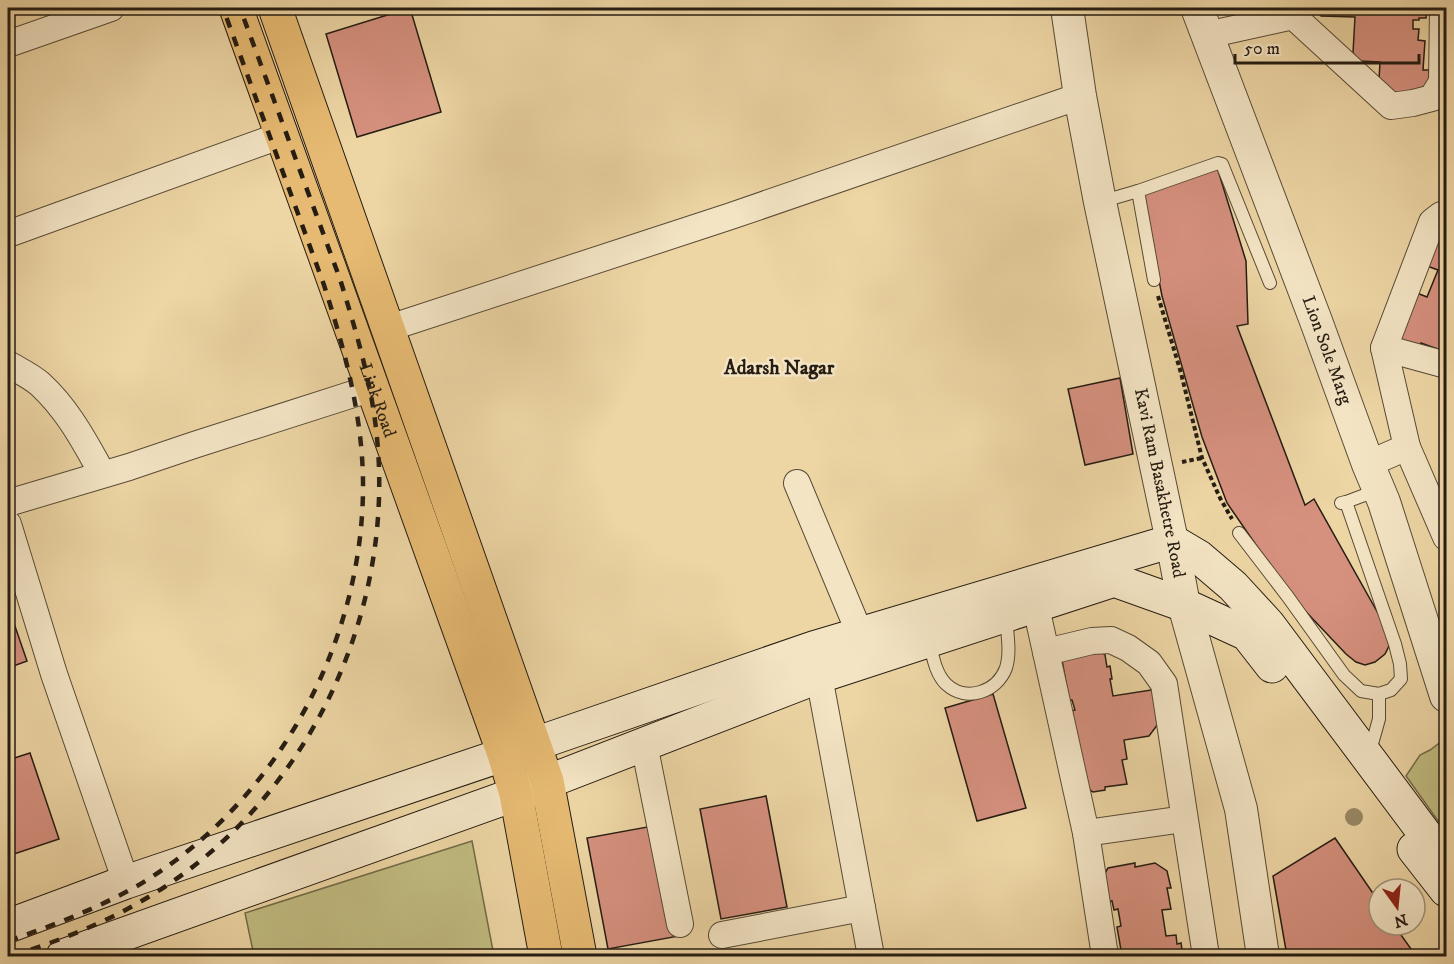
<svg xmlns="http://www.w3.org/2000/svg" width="1454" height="964" viewBox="0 0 1454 964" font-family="'IM FELL DW Pica',serif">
<rect width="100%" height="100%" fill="#edd5a4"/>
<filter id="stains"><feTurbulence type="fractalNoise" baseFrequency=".00333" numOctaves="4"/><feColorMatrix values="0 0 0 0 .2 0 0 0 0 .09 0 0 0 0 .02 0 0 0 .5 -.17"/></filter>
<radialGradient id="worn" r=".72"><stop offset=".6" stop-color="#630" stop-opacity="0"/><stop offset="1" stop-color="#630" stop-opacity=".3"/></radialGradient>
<!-- green -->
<g fill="#c0bb80" stroke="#726c49" stroke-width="1.5">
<polygon points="1446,738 1446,832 1406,776 1420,755 1430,750"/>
<polygon points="472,841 494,956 254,956 245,913"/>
</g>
<!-- building -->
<g fill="#d5907e" stroke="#251c12" stroke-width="1.5">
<polygon points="410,8 441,112 357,137 326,34"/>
<polygon points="1315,8 1427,8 1426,18 1419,18 1419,20 1413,20 1413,29 1419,29 1418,40 1425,41 1423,70 1429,70 1429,84 1419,94 1390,93 1379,80 1380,62 1359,61 1353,53 1355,17 1321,16"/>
<polygon points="1217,167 1246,261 1248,324 1237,326 1305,505 1314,499 1384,624 1388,637 1389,646 1385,654 1375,662 1365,665 1356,662 1346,654 1292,597 1227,503 1202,437 1162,296 1142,193"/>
<polygon points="1444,221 1446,222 1446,352 1421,343 1420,347 1399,339 1417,293 1427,297 1438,270 1427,266"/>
<polygon points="1120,378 1133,454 1085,465 1068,389"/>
<polygon points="8,606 27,661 8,668"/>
<polygon points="1094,647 1105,655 1107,667 1110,666 1112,679 1110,679 1113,696 1151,690 1158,694 1158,724 1149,736 1124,740 1127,759 1122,760 1127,784 1105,787 1105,790 1093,792 1085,787 1078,748 1080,748 1079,742 1073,744 1072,711 1075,710 1072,700 1069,700 1062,660"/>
<polygon points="993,694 1026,808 977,821 945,708"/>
<polygon points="30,753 59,839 8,856 8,760"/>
<polygon points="766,796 787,907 721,919 700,809"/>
<polygon points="658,825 679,936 608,949 587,838"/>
<polygon points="1335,838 1379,902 1379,925 1394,925 1416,956 1287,956 1273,876"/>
<polygon points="1135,863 1135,867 1155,863 1167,871 1171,888 1167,888 1171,909 1162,910 1166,936 1176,935 1177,944 1181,943 1183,956 1122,956 1117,927 1121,926 1118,909 1114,910 1112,901 1107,902 1102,878 1108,868"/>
<polygon points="799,950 800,956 762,956"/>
</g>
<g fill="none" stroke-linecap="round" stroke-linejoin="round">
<!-- service casing -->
<g stroke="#574a36" stroke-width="14">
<g id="service">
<polyline points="1138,191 1154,280"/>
<polyline points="1100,202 1138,191 1218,163 1222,164 1270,283"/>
<polyline points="1341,503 1346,502 1378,490"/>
<polyline points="1239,533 1288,597 1344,675 1361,691 1379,694 1391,690 1401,679 1400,664 1395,644 1346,502"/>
<path d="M929 641C933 656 935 673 946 684 966 703 997 692 1006 668 1011 652 1007 633 1006 617"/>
<polyline points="1370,751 1379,719 1379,694"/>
</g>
</g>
<!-- minor casing -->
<g stroke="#574a36" stroke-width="28">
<g id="minor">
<polyline points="1293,16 1391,106 1413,103 1432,98 1442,82 1443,8"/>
<polyline points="1207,35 1293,16"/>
<polyline points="8,44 111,8"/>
<polyline points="8,234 282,135"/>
<polyline points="389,328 731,216 1080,96"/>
<polyline points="1384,348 1446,365"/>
<path d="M8 364C18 370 31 376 40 384 65 407 81 435 97 464"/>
<polyline points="1407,447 1446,537"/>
<polyline points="1368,464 1407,447 1384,348 1432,222 1441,215 1446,217"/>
<polyline points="797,483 860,634"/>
<polyline points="8,503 129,467 194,445 372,388"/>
<polyline points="8,524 54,674 126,882"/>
<polyline points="1032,589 1086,833 1105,956"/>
<polyline points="1046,652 1092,641 1111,640 1128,648 1149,663 1164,684 1206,956"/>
<polyline points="816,660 871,956"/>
<polyline points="644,744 680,924"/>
<polyline points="1086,833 1184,819"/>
<polyline points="722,935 862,908"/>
</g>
</g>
<!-- tertiary casing -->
<g stroke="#574a36" stroke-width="34">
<g id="tertiary">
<path id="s1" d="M1067 8 1080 96 1100 202 1172 541 1184 605 1241 809 1263 956"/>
<path id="s2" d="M1197 8 1316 321 1368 464 1384 502 1446 696"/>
</g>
</g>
<!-- secondary casing -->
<g stroke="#251c12" stroke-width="35">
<g id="secondary">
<polyline points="1414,849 1446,890"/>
<polyline points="8,926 126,882 535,744 813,648 1172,541 1199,557 1233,586 1268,624 1446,862"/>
<polyline points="63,956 516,794 820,676 1114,580 1184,605 1247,634 1272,666"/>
</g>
</g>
<!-- primary casing -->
<g stroke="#251c12" stroke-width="35">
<g id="primary">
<path id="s3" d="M236 8 504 754 516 794 546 956"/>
<polyline points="275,8 547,781 580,956"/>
</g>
</g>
<!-- path -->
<g stroke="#251c12" stroke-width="4" stroke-dasharray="4.5 3" stroke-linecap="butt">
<polyline points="1158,296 1181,373 1202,458 1220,498 1232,519"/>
<polyline points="1182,462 1202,458"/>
</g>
<!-- service -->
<use href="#service" stroke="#f3e4c4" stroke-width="12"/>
<!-- minor -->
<use href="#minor" stroke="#f3e4c4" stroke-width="26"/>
<!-- tertiary -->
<use href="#tertiary" stroke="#f3e4c4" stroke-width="32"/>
<!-- secondary -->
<use href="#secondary" stroke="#f3e4c4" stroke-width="33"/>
<!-- primary -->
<use href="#primary" stroke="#e6ba72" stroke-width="33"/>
<!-- rail -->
<g stroke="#251c12" stroke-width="4.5" stroke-dasharray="10 10" stroke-linecap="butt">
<path d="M8 941C54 925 94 910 137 886 277 804 365 641 363 480 362 413 344 348 324 285L223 8"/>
<path d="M12 956C58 941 103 924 145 899 303 807 395 619 377 438 372 384 356 331 340 279L240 8"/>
</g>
</g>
<!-- trees -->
<circle fill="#998a66" cx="1354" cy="817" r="9"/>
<g text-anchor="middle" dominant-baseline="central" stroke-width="5" stroke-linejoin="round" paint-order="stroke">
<!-- street labels -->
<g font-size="18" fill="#251c12" stroke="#f3e4c4">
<text stroke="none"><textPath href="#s2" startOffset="366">Lion Sole Marg</textPath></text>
<text stroke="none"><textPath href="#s3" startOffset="417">Link Road</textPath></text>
<text stroke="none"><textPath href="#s1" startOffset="484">Kavi Ram Basakhetre Road</textPath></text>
</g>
<!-- neighbourhood labels -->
<g font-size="20" font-weight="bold" fill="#251c12" stroke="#f3e4c4">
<text x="779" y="368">Adarsh Nagar</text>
</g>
</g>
<!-- margin -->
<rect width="1454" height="964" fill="none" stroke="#edd5a4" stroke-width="30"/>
<rect x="9" y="9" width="1436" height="946" fill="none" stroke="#251c12" stroke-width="3"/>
<rect x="15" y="15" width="1424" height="934" fill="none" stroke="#251c12" stroke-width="1.5"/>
<!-- north arrow -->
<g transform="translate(1397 907) rotate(165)"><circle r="28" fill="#f3e4c4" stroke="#a1947d" stroke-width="1.5"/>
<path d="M0-4.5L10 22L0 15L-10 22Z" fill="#8f2418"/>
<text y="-9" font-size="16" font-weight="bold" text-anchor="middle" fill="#251c12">N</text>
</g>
<!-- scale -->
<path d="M1235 54v9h184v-9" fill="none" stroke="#251c12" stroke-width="3"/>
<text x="1244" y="54" font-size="18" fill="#251c12" stroke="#f3e4c4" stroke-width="4.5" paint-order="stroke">50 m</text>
<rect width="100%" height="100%" filter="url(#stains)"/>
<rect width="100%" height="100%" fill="url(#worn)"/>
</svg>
